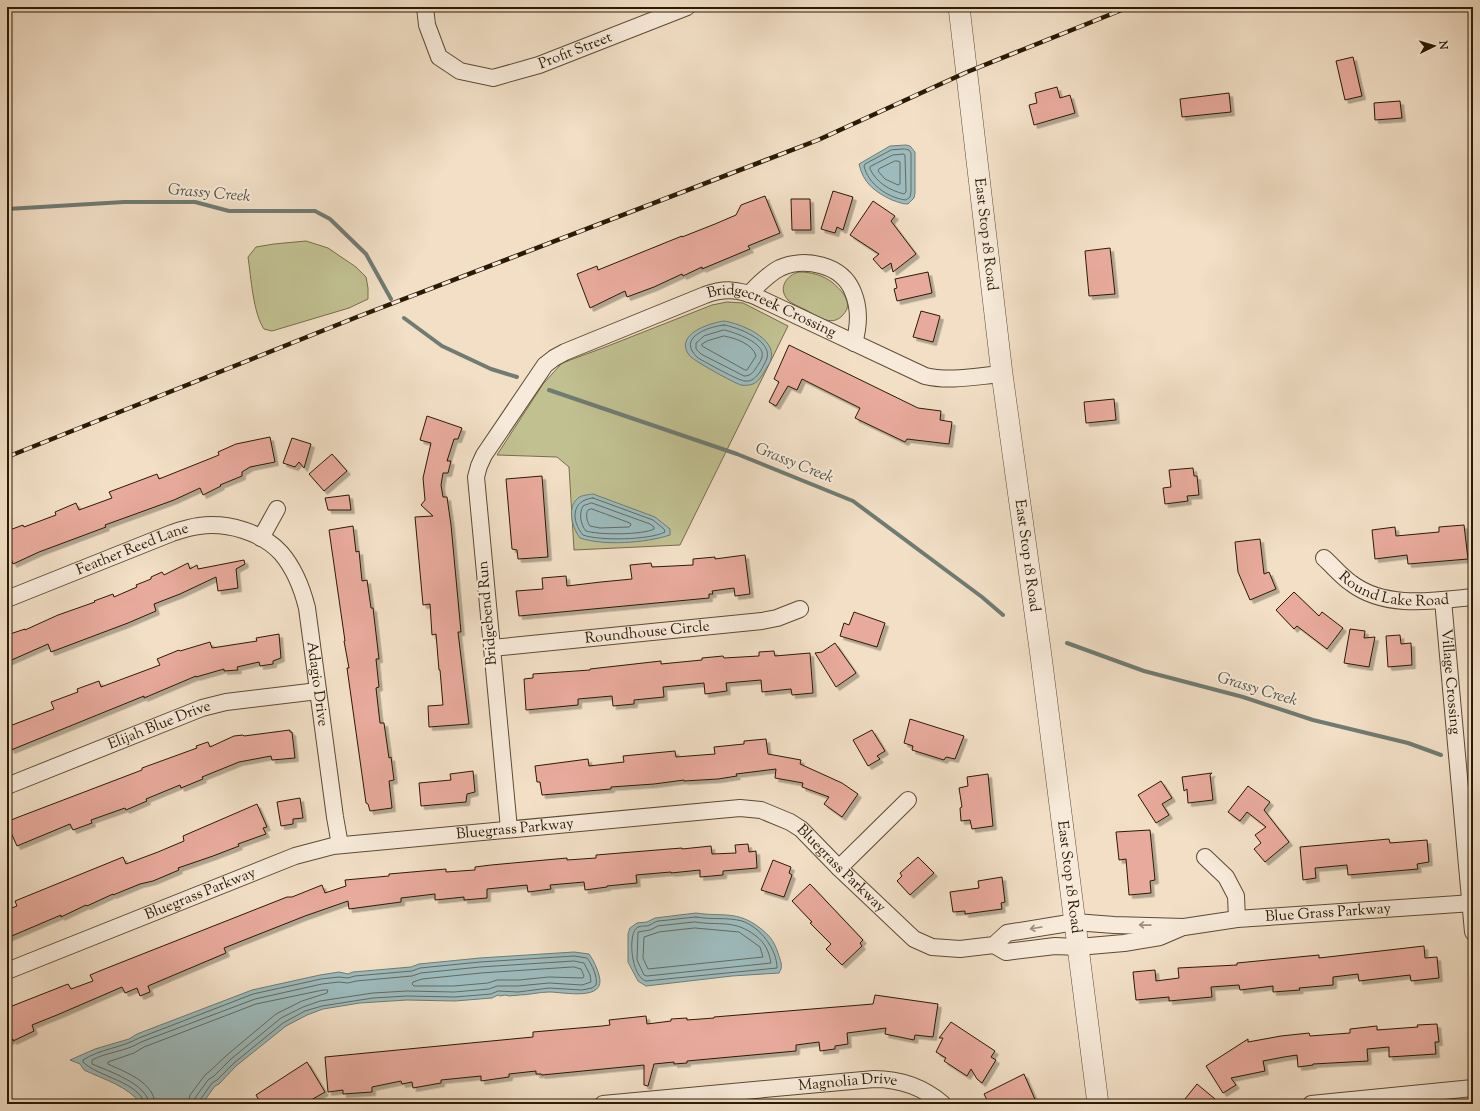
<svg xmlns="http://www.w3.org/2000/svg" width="1480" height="1111" viewBox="0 0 1480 1111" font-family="'Sorts Mill Goudy',serif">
<defs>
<filter id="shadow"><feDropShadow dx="3.5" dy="3.5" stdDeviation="0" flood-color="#0004"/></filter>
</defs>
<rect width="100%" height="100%" fill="#f2dfc6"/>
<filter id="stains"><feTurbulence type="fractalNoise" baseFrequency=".005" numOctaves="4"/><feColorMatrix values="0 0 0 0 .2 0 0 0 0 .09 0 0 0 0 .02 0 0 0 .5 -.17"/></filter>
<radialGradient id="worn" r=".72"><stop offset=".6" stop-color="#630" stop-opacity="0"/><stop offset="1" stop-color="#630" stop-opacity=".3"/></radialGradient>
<!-- green -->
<g fill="#c1c091" stroke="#766d4a">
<path d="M306 241 328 248 356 267 366 277 368 288V299L349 308 272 331 264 329C253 313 251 277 248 257L256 247 274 244Z"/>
<path d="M799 272C811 272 823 275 833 283 840 289 850 299 847 309 846 311 844 314 842 316 831 327 817 316 806 310 800 307 792 304 788 300 777 288 787 275 799 272Z"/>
<polygon points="727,302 743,303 788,326 680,545 574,550 569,467 557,457 497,455 543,384 562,363 608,346 712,305"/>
</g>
<!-- water -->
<g fill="#9dbbbd" stroke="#6f7b73">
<path d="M906 145 910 146 915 152V193L914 198 908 204C902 204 898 202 892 200 875 192 863 183 859 164L890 146Z"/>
<path d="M724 321C739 323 777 338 771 359 771 362 768 365 767 367 763 373 760 381 753 384 750 385 745 386 741 385 734 383 692 360 689 355 674 334 710 323 724 321Z"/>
<path d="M593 494 655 517 670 529V535C645 543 604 546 580 538 573 529 567 510 576 500 580 495 587 495 593 494Z"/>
<path d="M696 913C722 917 737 910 760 928 770 936 774 941 778 953 780 960 784 966 779 973L732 976 646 986 638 981 628 962V934L630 928 637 923 647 922 655 918Z"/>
<path d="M574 952 589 954C594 961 597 968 599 975 607 1002 564 992 549 992 539 992 529 995 519 995 515 996 513 995 510 996L505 995 500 996 498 995 492 998 455 1001 407 1000 360 1003 323 1009 307 1015 286 1026 236 1066 219 1084 215 1086 202 1104H141C128 1086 103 1079 84 1070L80 1064 70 1060 95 1049 129 1039 137 1034 252 990 320 975 339 972 348 974 353 972 411 967 419 964 480 958Z"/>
</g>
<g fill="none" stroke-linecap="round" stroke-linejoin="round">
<!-- shore -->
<g stroke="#646a60" stroke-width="1">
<path d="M905 149 909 150 911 153V192L910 197 906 200C888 198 868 184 864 166L865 164 891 150Z"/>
<path d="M893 155 904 154 905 156 906 192 904 194C889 190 877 183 870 169V167Z"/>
<polygon points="895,161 898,161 900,162 900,184 898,185 885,179 878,171 879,169"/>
<path d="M724 325C737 327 772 340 767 358 766 362 762 368 760 372 756 377 752 382 745 381 739 381 705 362 698 358 676 338 707 327 724 325Z"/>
<path d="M724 330C734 332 766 343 762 357 761 361 758 365 756 368 753 373 750 376 744 376L701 354 696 349V343L704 336Z"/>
<path d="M724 336C735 338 753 344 756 356L747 370H745L702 346V344L707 341Z"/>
<path d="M593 498 653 520 664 529 665 532C650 540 599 541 583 535 571 521 571 500 593 498Z"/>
<path d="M592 503 650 524 654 527V529C643 535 598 535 586 531 580 524 579 513 583 506Z"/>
<path d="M592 509 630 523 631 525 629 527 600 528 590 526C587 522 585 514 588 510Z"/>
<path d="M696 917C711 920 727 917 742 921 760 927 777 949 777 968L646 981C631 977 627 932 638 927 641 926 644 926 647 926 651 925 654 922 658 921 671 920 683 918 696 917Z"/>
<path d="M695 922C720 926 734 919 756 936 765 943 769 951 771 963L647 976 644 975 637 960 638 932 650 930 658 926Z"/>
<polygon points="695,928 739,932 760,947 763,957 648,969 643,958 644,937 659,932"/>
<polygon points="574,967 581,969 584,976 583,978 549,977 519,980 497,980 488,983 454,986 414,986 412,984 413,982 422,979 481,973"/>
<path d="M144 1104C142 1083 96 1076 83 1062V1060C100 1049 121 1048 139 1038L253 994 321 979 339 977 348 978 355 976 412 971 420 968 480 962 574 956 587 958C592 964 598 978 596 985L592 988 582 990 549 988 518 992 498 991 491 994 455 997 407 996 373 998 322 1006 305 1011 283 1023 234 1063 217 1080 212 1083 200 1100 199 1104"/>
<path d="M149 1104C148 1084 108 1071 92 1064V1060C106 1052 125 1052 141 1042L255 999 322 984 339 982 348 983 356 981 412 976 421 973 480 967 574 961 584 963 590 975 591 982 582 985 549 983 518 986H497L489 989 454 992 407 991 373 993 320 1001 303 1007 281 1018 231 1059 214 1076 208 1080 195 1098 194 1104"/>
<path d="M155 1104C154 1082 125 1072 108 1064V1062L134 1053 144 1047 256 1004 323 990H328L327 993 302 1001 276 1014 227 1055 210 1071 205 1075 190 1095 188 1104"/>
</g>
<!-- stream -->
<g stroke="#6f7b73" stroke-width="4">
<polyline points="7,209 124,202 195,202 229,211 315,211 330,219 366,254 391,299"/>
<polyline points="404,318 442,346 491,369 517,377"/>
<polyline points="549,390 737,454 853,501 982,597 1003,615"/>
<polyline points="1067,643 1144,671 1243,697 1313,720 1408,743 1441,755"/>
<polyline points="1472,760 1473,760"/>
</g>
</g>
<!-- building -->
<g fill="#e8aa9c" stroke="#2a1a04" filter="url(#shadow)">
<polygon points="1353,57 1362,96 1345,100 1336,61"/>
<polygon points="1057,87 1060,98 1070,95 1075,113 1034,125 1029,105 1037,103 1035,93"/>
<polygon points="1229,93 1231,112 1182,117 1180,99"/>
<polygon points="1400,101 1402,118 1375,120 1374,103"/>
<polygon points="833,191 853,197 843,230 837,227 835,233 821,229"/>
<polygon points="765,196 780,233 748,246 750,249 702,269 702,267 683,276 682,274 654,287 627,297 625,291 590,308 577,274 597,266 598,270 682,236 682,237 715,224 736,215 741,205"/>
<polygon points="791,199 810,199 811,230 792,230"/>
<polygon points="873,201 895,216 891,221 916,254 893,272 891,263 882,269 873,259 879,254 850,235"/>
<polygon points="1110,248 1115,294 1089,296 1085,251"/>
<polygon points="928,272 932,293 897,301 894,289 897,288 895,279"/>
<polygon points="921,311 940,316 933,342 913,337"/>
<polygon points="789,345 918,408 941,411 940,420 952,422 949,444 907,439 905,442 855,418 860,408 802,379 797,390 788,386 776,406 769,402 779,382 774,379"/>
<polygon points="1114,399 1116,420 1086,423 1084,402"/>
<polygon points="427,416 462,428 458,439 454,439 447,461 451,461 448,473 443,473 441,485 443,497 447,497 451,525 461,632 458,632 469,724 429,727 428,706 443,705 440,670 439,670 436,634 432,635 430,604 423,605 415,517 433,516 421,505 425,500 423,478 431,443 420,440"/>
<polygon points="270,437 275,462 250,467 242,472 242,476 220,485 221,486 203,495 200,488 174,500 105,525 106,527 39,552 13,564 7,548 7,531 23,525 24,527 56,515 55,512 76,503 79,510 112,498 109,492 157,474 159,479 219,455 218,452 236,444"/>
<polygon points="292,438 311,444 304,468 299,462 295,467 283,463"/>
<polygon points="332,454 347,471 324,491 309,474"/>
<polygon points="1193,468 1194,476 1197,476 1199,495 1187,496 1188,501 1165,504 1163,488 1171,487 1169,470"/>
<polygon points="542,476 548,557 518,559 517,550 512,549 506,479"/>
<polygon points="349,495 351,510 328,510 325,498"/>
<polygon points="1464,525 1468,559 1408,564 1407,555 1375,559 1372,530 1395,527 1396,536 1439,532 1439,527"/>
<polygon points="353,526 356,552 359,551 362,581 367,580 371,608 373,608 379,659 376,659 379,687 376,688 380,723 384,723 389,758 391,757 394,780 389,781 392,808 370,811 368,804 366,803 347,668 349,668 344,641 345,641 329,530"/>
<polygon points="1260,539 1264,574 1269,572 1276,589 1250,600 1238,572 1235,542"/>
<polygon points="745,555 750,594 735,596 734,588 712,591 713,594 709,594 709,598 519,616 516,591 543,589 542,578 566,576 567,586 601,582 632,579 630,565 651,563 652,567 693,565 693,559 715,557 715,559"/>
<polygon points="244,560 245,564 236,569 238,588 218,591 216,577 180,594 154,604 156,611 128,623 51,652 48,644 7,662 7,635 25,629 25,630 58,615 95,602 94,601 113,594 114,597 137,587 136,585 151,579 151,577 162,572 164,575 188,563 190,569 197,565 198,569"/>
<polygon points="1294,592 1319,616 1322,612 1343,628 1327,649 1297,626 1294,629 1276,610"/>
<polygon points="854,612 885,623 877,647 840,636 844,623 849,625"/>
<polygon points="1350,629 1365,631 1364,638 1375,637 1369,667 1344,663"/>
<polygon points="279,634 281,658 273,661 273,664 260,666 259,662 237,667 238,670 224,671 224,669 196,677 196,676 144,698 144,696 11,750 7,740 7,727 54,709 51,702 78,692 77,689 99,681 101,687 160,665 157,659 179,650 180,651 210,642 212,648 257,641 256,638"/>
<polygon points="1400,635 1401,644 1411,643 1412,665 1388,667 1386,636"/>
<polygon points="835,643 856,673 836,687 815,653 822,652"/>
<polygon points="774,651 775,656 810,653 813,693 792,695 791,689 762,692 761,680 726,683 727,691 705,694 704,683 663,687 664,697 634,700 634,704 613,706 612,696 578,699 578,705 526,710 524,679 533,678 533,674 590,670 590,669 661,661 661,664 702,660 702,658 723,656 724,658 759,656 759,652"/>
<polygon points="910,719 964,736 955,759 946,757 944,760 912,750 913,746 904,743"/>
<polygon points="290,730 290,732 292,732 295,758 272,760 271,756 239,762 202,777 203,779 181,788 180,785 146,799 147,801 126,810 125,808 91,820 92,823 73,830 70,824 17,846 7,824 7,822 16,818 142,770 142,768 197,748 196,746 208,742 210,747 234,736 243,735 244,736"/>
<polygon points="872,730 885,751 877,756 880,759 868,766 853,740"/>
<polygon points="766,739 768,754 801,760 800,764 842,783 858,794 842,817 824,804 829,797 802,787 803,783 775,778 776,769 736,774 737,776 718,779 684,781 684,780 654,784 611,787 611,789 542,795 540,782 537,782 535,766 588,759 589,766 624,762 623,756 675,751 676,757 715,754 714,747 744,744 744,741"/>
<polygon points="473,771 475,792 467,794 466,802 421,806 419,783 451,780 450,774"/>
<polygon points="1212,773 1210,775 1213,800 1188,803 1187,789 1184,791 1182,777"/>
<polygon points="988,774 993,826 972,829 970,820 961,821 960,808 962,807 959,788 968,786 967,777"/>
<polygon points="1161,781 1172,798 1162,804 1169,815 1156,823 1138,795"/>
<polygon points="1248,786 1270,802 1264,810 1289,842 1265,862 1254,849 1261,843 1255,835 1266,827 1247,812 1240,821 1228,812"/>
<polygon points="300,798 303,818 293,819 293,824 281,826 277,802"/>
<polygon points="257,804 267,827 263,828 266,834 238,844 239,846 213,856 178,868 179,870 153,881 140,884 113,895 113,894 87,906 86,905 61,917 61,915 7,938 7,910 17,906 15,901 123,857 126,864 158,852 184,841 183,836"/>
<polygon points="1150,830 1155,880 1150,881 1151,893 1129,895 1126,859 1119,860 1116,832"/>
<polygon points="1389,839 1390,843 1427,840 1429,862 1417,864 1418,869 1348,875 1347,865 1315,868 1316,878 1303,880 1300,847"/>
<polygon points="748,844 749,852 756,851 757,868 723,871 723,875 700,877 700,870 671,873 671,872 636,875 637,883 607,886 607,887 585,890 584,882 550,885 551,889 528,892 527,885 487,889 487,898 464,900 464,897 435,900 435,894 401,898 401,902 349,909 348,901 305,916 224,948 226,953 148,986 150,992 140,996 137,988 125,993 122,987 57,1015 32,1025 34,1031 13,1041 13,1039 7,1042 7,1008 68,984 71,989 93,981 90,975 102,970 287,897 292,897 322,885 325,893 346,886 345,880 389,876 389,874 446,869 446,872 475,870 475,867 491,865 567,858 567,860 596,858 596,855 669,849 682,848 682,849 711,846 712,854 736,853 735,845"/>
<polygon points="918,857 934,873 910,895 897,881 902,876 900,873"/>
<polygon points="773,860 791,867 789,873 792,875 784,897 761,890"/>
<polygon points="1002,877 1005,902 1001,903 1002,909 965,914 965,911 953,912 950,892 979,888 978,881"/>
<polygon points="810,884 863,940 860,943 862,946 842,965 826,949 831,944 810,923 812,922 792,901"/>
<polygon points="1424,946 1425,958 1437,957 1439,978 1411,981 1410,975 1359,981 1358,974 1333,977 1333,985 1299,988 1300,990 1273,992 1273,986 1240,990 1239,985 1211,987 1212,997 1169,1001 1169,997 1136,1000 1133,972 1155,970 1156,981 1179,978 1178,968 1237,965 1237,963 1319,955 1319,958"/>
<polygon points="875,995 938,1004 933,1037 915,1035 914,1040 885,1034 886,1028 847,1033 848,1044 835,1046 835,1049 820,1051 819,1042 796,1045 796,1051 687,1061 687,1063 674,1064 674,1062 654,1064 648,1086 644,1085 644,1065 542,1075 541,1074 536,1074 536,1071 509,1074 509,1077 481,1081 481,1076 441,1080 441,1083 413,1088 412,1082 402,1084 401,1081 372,1087 372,1092 343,1094 343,1090 328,1092 325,1057 533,1037 533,1032 602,1026 610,1025 609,1020 646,1016 647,1024 671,1021 671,1019 687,1018 687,1020 714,1018 714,1017 873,1004"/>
<polygon points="951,1022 995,1051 991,1057 996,1060 982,1083 977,1079 971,1069 967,1076 944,1061 946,1058 936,1052 943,1038 939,1038"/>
<polygon points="1437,1024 1439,1042 1435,1042 1436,1054 1389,1057 1389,1047 1367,1049 1368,1061 1313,1064 1313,1065 1298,1067 1297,1055 1284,1057 1263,1061 1265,1071 1231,1078 1236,1085 1223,1093 1206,1066 1248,1039 1248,1042 1281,1036 1309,1033 1310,1036 1350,1033 1350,1029 1377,1026 1377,1030 1418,1027 1417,1025"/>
<polygon points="307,1062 325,1092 311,1100 313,1104 261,1104 256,1095"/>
<polygon points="1024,1074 1037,1104 989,1104 984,1094"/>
<polygon points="1197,1084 1221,1104 1181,1104"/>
</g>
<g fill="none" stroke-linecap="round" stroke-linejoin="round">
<!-- minor casing -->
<g stroke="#5c4b34" stroke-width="18">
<g id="minor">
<path id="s1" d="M425 7 427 25 439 57 460 71 493 78 539 65 687 7"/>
<path d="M749 294C758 285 768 274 780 268 804 257 842 264 853 292 860 309 859 326 854 343"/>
<polyline points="261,538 277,509"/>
<path id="s2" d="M1324 558C1333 566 1341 576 1351 583 1385 609 1433 601 1473 597"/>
<path id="s3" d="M7 599 172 533C181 530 190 527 199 526 227 522 262 532 281 553 294 568 302 588 307 608L335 817 340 845"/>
<path id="s4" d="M1443 600 1473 932"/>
<path id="s5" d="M492 648 762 621 777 618 800 609"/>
<path id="s6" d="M7 786 202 708 226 702 318 691"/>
<path id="s7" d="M509 829 476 477 479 466 484 455 545 365 554 358 565 352 705 295C724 288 738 289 757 297L925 376C950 382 977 376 1002 374"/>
<polyline points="1205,857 1226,877 1236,896 1237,919"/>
<polyline points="839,868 908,800"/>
<polyline points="994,945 1006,952 1055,946 1078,947 1124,943 1160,937 1181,928"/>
<path id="s8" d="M7 971 295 856 333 846 740 808 761 810 790 822 801 829 839 868 914 939 932 947 960 949 994 945 1007 933 1075 922 1114 925 1184 927 1237 919 1473 903"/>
<path id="s9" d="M603 1104 874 1079C901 1079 923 1087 943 1104"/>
<polyline points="1311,1104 1473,1088"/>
</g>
</g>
<!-- tertiary casing -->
<g stroke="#5c4b34" stroke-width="22">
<g id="tertiary">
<path id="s10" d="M959 7 1002 374 1041 656 1098 1104"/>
</g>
</g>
<!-- minor -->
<use href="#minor" stroke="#f7eada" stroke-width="16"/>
<!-- tertiary -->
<use href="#tertiary" stroke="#f7eada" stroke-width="21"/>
<!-- rail casing -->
<g stroke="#2a1a04" stroke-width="4.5">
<polyline id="rail" points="7,457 357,317 818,140 967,72 1129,7"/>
</g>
<!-- rail -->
<use href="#rail" stroke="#f7eada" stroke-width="3" stroke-dasharray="9" stroke-linecap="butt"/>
</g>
<!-- one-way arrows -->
<defs><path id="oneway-shaft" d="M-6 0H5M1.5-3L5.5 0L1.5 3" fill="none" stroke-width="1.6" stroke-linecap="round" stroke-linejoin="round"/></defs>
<g stroke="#9b8c7a">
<use href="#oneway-shaft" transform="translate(1145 925) rotate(-179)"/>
<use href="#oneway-shaft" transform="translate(1036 928) rotate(171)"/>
</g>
<g text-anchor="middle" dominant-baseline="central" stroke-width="4" stroke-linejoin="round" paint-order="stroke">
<!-- street labels -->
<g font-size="15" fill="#2a1a04" stroke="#f7eada">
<text stroke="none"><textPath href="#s1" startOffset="198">Profit Street</textPath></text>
<text stroke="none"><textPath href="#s10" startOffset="229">East Stop 18 Road</textPath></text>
<text stroke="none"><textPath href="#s7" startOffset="732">Bridgecreek Crossing</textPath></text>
<text stroke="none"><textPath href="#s3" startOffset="135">Feather Reed Lane</textPath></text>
<text stroke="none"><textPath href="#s10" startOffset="553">East Stop 18 Road</textPath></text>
<text stroke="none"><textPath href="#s2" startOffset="81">Round Lake Road</textPath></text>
<text transform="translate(488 613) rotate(-95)">Bridgebend Run</text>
<text stroke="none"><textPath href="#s5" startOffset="156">Roundhouse Circle</textPath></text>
<text stroke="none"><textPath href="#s4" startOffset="82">Village Crossing</textPath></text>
<text stroke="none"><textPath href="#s3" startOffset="433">Adagio Drive</textPath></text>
<text stroke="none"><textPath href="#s6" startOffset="164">Elijah Blue Drive</textPath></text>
<text stroke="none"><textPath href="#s8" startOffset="532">Bluegrass Parkway</textPath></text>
<text stroke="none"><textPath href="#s8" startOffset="880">Bluegrass Parkway</textPath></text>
<text stroke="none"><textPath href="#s10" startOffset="877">East Stop 18 Road</textPath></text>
<text stroke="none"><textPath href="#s8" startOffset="208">Bluegrass Parkway</textPath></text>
<text stroke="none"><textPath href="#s8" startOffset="1404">Blue Grass Parkway</textPath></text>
<text stroke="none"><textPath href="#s9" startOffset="246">Magnolia Drive</textPath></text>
</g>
<!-- water labels -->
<g font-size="16" font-style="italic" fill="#525245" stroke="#f7eada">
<text transform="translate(209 194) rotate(5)">Grassy Creek</text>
<text transform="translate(794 464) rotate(22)">Grassy Creek</text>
<text transform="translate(1257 690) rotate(17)">Grassy Creek</text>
</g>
</g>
<!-- margin -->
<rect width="1480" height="1111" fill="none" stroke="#f2dfc6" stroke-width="24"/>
<rect x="8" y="8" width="1464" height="1095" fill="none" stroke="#2a1a04" stroke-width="2"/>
<rect x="12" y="12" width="1456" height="1087" fill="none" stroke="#2a1a04"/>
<!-- north arrow -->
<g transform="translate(1434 46) rotate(85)" stroke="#f7eada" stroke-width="3" paint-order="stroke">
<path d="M0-3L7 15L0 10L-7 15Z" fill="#2a1a04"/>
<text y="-6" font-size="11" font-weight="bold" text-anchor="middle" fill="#2a1a04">N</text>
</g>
<rect width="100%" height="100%" filter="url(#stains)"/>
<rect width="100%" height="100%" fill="url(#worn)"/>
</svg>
